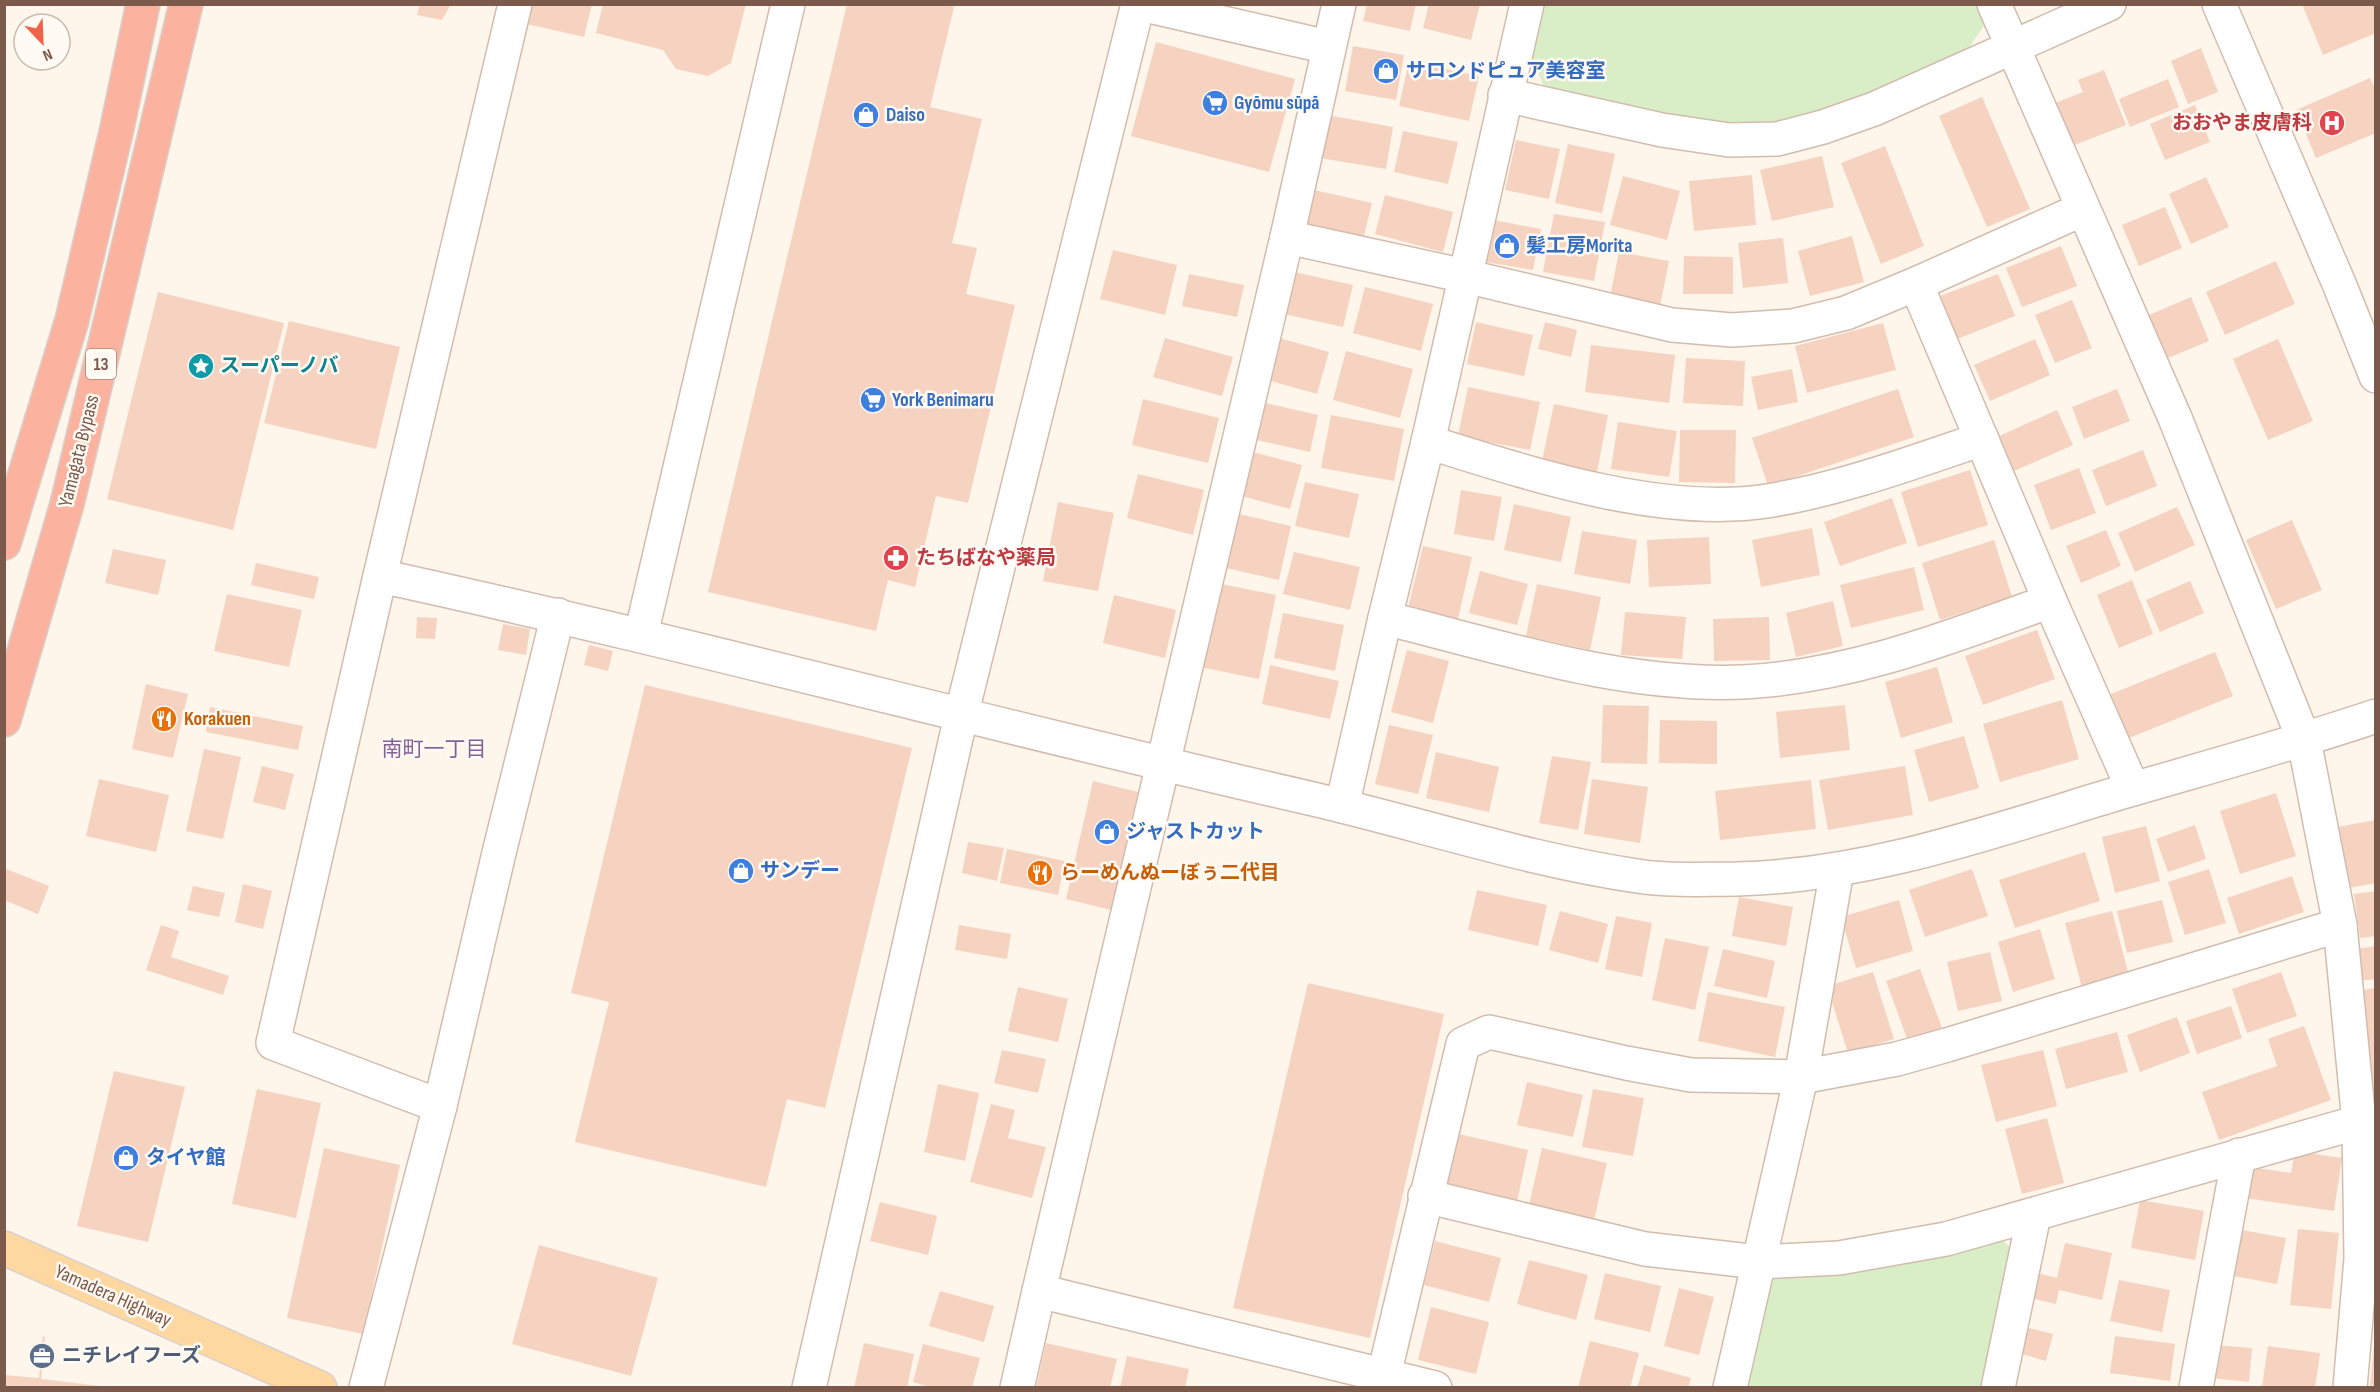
<svg xmlns="http://www.w3.org/2000/svg" width="2380" height="1392" viewBox="0 0 2380 1392" font-family="'Sofia Sans Condensed','Noto Sans JP',sans-serif">
<rect width="100%" height="100%" fill="#fef5eb"/>
<!-- green -->
<g fill="#d9eec7">
<polygon points="1979,4 1986,22 1967,51 1866,95 1816,112 1774,123 1732,125 1578,96 1543,85 1532,56 1543,5"/>
<polygon points="1998,1236 2017,1254 1989,1387 1743,1388 1767,1282 1787,1272"/>
</g>
<!-- building -->
<g fill="#f5d3c0">
<polygon points="420,4 451,4 442,20 417,15"/>
<polygon points="531,4 592,4 584,37 527,24"/>
<polygon points="603,4 746,4 731,63 708,76 676,69 663,50 596,33"/>
<polygon points="847,4 944,4 954,7 930,107 982,119 952,243 977,248 966,294 1015,305 968,503 936,496 915,587 888,580 876,631 708,592"/>
<polygon points="1367,4 1416,4 1410,31 1363,21"/>
<polygon points="1429,4 1480,4 1471,40 1423,28"/>
<polygon points="2302,4 2376,4 2376,33 2323,55"/>
<polygon points="1156,42 1295,79 1269,172 1131,136"/>
<polygon points="1353,46 1404,55 1396,100 1345,91"/>
<polygon points="2201,48 2218,92 2188,104 2171,61"/>
<polygon points="1409,61 1479,76 1469,121 1399,106"/>
<polygon points="2104,70 2126,125 2067,148 2050,105 2083,92 2078,80"/>
<polygon points="2370,78 2376,90 2376,133 2316,158 2296,110"/>
<polygon points="2168,79 2179,107 2130,127 2119,99"/>
<polygon points="1982,97 2030,209 1987,227 1939,116"/>
<polygon points="2195,105 2210,142 2165,160 2150,124"/>
<polygon points="1327,115 1393,127 1386,169 1320,158"/>
<polygon points="1403,131 1458,142 1448,184 1394,172"/>
<polygon points="1516,140 1560,149 1549,199 1505,190"/>
<polygon points="1568,144 1615,154 1602,213 1555,203"/>
<polygon points="1885,146 1924,246 1881,264 1841,163"/>
<polygon points="1822,156 1834,207 1772,221 1760,170"/>
<polygon points="1752,175 1756,225 1694,231 1689,181"/>
<polygon points="1623,176 1680,191 1667,240 1610,225"/>
<polygon points="2206,177 2229,227 2191,244 2169,194"/>
<polygon points="1314,190 1372,203 1364,236 1306,224"/>
<polygon points="1385,195 1453,212 1443,252 1375,234"/>
<polygon points="2165,207 2182,248 2139,266 2122,225"/>
<polygon points="1554,214 1605,222 1594,281 1543,272"/>
<polygon points="1493,220 1541,229 1533,270 1486,262"/>
<polygon points="1852,236 1864,282 1810,296 1798,251"/>
<polygon points="1783,238 1788,283 1743,288 1738,243"/>
<polygon points="2061,246 2077,286 2022,307 2006,268"/>
<polygon points="1113,250 1177,265 1165,315 1100,299"/>
<polygon points="1619,252 1669,261 1660,307 1610,297"/>
<polygon points="1684,256 1733,257 1733,294 1683,294"/>
<polygon points="2276,261 2295,304 2225,335 2206,292"/>
<polygon points="1294,272 1353,285 1343,327 1284,314"/>
<polygon points="1189,274 1244,285 1237,317 1182,306"/>
<polygon points="1998,274 2015,316 1957,339 1940,296"/>
<polygon points="1365,287 1433,304 1421,351 1353,333"/>
<polygon points="158,292 284,323 233,530 107,499"/>
<polygon points="2191,297 2209,341 2161,361 2142,318"/>
<polygon points="2072,300 2092,348 2055,363 2035,315"/>
<polygon points="289,321 400,347 376,449 264,423"/>
<polygon points="1476,322 1533,335 1524,376 1467,364"/>
<polygon points="1545,322 1577,330 1571,357 1538,349"/>
<polygon points="1883,323 1896,370 1807,393 1795,346"/>
<polygon points="1165,338 1233,357 1222,396 1153,377"/>
<polygon points="1279,338 1329,352 1317,394 1267,380"/>
<polygon points="2035,339 2050,375 1990,401 1974,365"/>
<polygon points="2278,339 2313,421 2268,440 2233,359"/>
<polygon points="1591,345 1675,355 1669,403 1585,392"/>
<polygon points="1346,351 1413,369 1400,418 1333,400"/>
<polygon points="1686,358 1745,361 1743,406 1683,403"/>
<polygon points="1792,369 1798,402 1758,410 1751,377"/>
<polygon points="1468,387 1540,402 1530,450 1458,436"/>
<polygon points="1898,389 1914,437 1768,486 1752,438"/>
<polygon points="2117,389 2130,421 2084,439 2072,407"/>
<polygon points="1143,399 1219,418 1208,463 1132,445"/>
<polygon points="1266,403 1318,415 1310,452 1257,440"/>
<polygon points="1554,404 1608,415 1597,472 1542,461"/>
<polygon points="2057,410 2073,445 2012,472 1997,437"/>
<polygon points="1331,415 1404,429 1394,481 1321,468"/>
<polygon points="1618,422 1677,431 1669,477 1611,469"/>
<polygon points="1680,430 1736,430 1735,483 1679,482"/>
<polygon points="1246,450 1302,465 1290,509 1234,494"/>
<polygon points="2143,450 2157,486 2106,506 2092,470"/>
<polygon points="2079,468 2096,513 2051,530 2034,485"/>
<polygon points="1970,470 1988,525 1918,547 1901,492"/>
<polygon points="1138,474 1204,490 1193,535 1127,518"/>
<polygon points="1305,482 1359,494 1349,538 1295,526"/>
<polygon points="1461,490 1502,497 1494,541 1454,534"/>
<polygon points="1892,498 1907,543 1840,566 1824,522"/>
<polygon points="1058,502 1114,513 1098,591 1043,581"/>
<polygon points="1514,504 1571,517 1561,562 1504,550"/>
<polygon points="2177,507 2195,545 2135,572 2118,533"/>
<polygon points="1239,514 1291,526 1279,580 1226,568"/>
<polygon points="2292,520 2322,590 2276,609 2246,540"/>
<polygon points="1812,528 1820,575 1761,587 1752,540"/>
<polygon points="2106,530 2121,566 2081,583 2066,546"/>
<polygon points="1582,531 1637,540 1630,584 1574,574"/>
<polygon points="1709,537 1711,584 1649,587 1647,540"/>
<polygon points="1994,540 2012,597 1940,620 1922,563"/>
<polygon points="1423,546 1472,557 1458,619 1408,608"/>
<polygon points="113,549 166,560 158,595 105,583"/>
<polygon points="1294,552 1360,567 1350,610 1283,594"/>
<polygon points="256,563 319,577 314,599 251,585"/>
<polygon points="1914,567 1924,610 1851,628 1840,585"/>
<polygon points="1480,571 1528,584 1517,625 1469,613"/>
<polygon points="2132,580 2153,634 2119,648 2097,595"/>
<polygon points="2190,581 2204,613 2160,632 2146,600"/>
<polygon points="1217,583 1276,595 1259,679 1200,667"/>
<polygon points="1537,584 1601,597 1590,650 1526,636"/>
<polygon points="227,594 302,610 289,667 214,651"/>
<polygon points="1114,595 1176,610 1165,658 1103,643"/>
<polygon points="1833,601 1843,646 1796,657 1786,613"/>
<polygon points="1625,612 1686,617 1682,659 1621,655"/>
<polygon points="1283,613 1344,625 1335,671 1274,658"/>
<polygon points="417,617 437,618 435,639 416,638"/>
<polygon points="1769,617 1770,660 1714,661 1713,619"/>
<polygon points="503,624 530,629 526,655 498,650"/>
<polygon points="2037,630 2055,679 1983,705 1965,656"/>
<polygon points="589,645 613,651 608,671 584,665"/>
<polygon points="1407,650 1449,661 1433,723 1391,712"/>
<polygon points="2215,652 2233,696 2129,738 2111,694"/>
<polygon points="1270,665 1339,681 1330,719 1262,704"/>
<polygon points="1937,667 1953,722 1901,738 1885,682"/>
<polygon points="146,684 188,694 173,758 132,749"/>
<polygon points="645,685 912,748 825,1108 787,1099 766,1187 575,1142 609,1002 571,993"/>
<polygon points="2062,700 2079,759 2000,782 1983,724"/>
<polygon points="1603,705 1649,706 1647,764 1601,763"/>
<polygon points="1845,705 1850,750 1780,758 1776,712"/>
<polygon points="210,707 303,726 298,750 206,732"/>
<polygon points="1660,720 1717,721 1717,764 1659,763"/>
<polygon points="1389,725 1433,735 1418,794 1375,784"/>
<polygon points="1964,736 1979,788 1929,802 1914,750"/>
<polygon points="204,749 241,757 223,839 186,831"/>
<polygon points="1436,752 1499,767 1489,812 1426,798"/>
<polygon points="1552,756 1591,762 1578,830 1539,823"/>
<polygon points="262,766 294,774 285,810 253,802"/>
<polygon points="1905,766 1913,815 1828,830 1819,780"/>
<polygon points="99,779 169,795 156,852 86,836"/>
<polygon points="1592,779 1648,787 1640,843 1584,834"/>
<polygon points="1811,780 1816,829 1720,840 1715,791"/>
<polygon points="1093,781 1138,792 1111,910 1066,899"/>
<polygon points="2276,793 2296,856 2240,874 2220,811"/>
<polygon points="2376,820 2376,883 2348,888 2337,827"/>
<polygon points="2195,825 2206,859 2168,872 2156,839"/>
<polygon points="2146,826 2160,881 2115,893 2102,837"/>
<polygon points="968,842 1004,848 997,881 962,873"/>
<polygon points="1007,849 1065,861 1058,895 1000,883"/>
<polygon points="2085,852 2100,901 2015,928 1999,880"/>
<polygon points="4,868 49,886 38,914 4,900"/>
<polygon points="1972,869 1988,916 1925,937 1909,890"/>
<polygon points="2209,869 2226,923 2185,935 2168,882"/>
<polygon points="2292,876 2304,912 2239,934 2227,898"/>
<polygon points="243,884 272,891 263,929 235,922"/>
<polygon points="193,886 225,893 219,917 187,910"/>
<polygon points="1477,890 1547,905 1538,946 1468,930"/>
<polygon points="2376,891 2376,936 2360,938 2354,894"/>
<polygon points="1739,897 1793,907 1786,946 1732,936"/>
<polygon points="1899,900 1913,951 1856,968 1841,917"/>
<polygon points="2162,900 2173,942 2127,953 2117,911"/>
<polygon points="1560,911 1608,924 1598,963 1549,950"/>
<polygon points="2112,911 2129,976 2082,988 2065,923"/>
<polygon points="1616,916 1652,923 1642,977 1605,969"/>
<polygon points="161,925 179,931 171,957 229,976 223,995 146,970"/>
<polygon points="959,925 1011,934 1007,959 955,950"/>
<polygon points="2040,929 2055,979 2013,992 1998,942"/>
<polygon points="1665,938 1709,947 1695,1010 1652,1000"/>
<polygon points="2376,946 2376,979 2359,981 2355,949"/>
<polygon points="1723,949 1775,961 1767,998 1714,986"/>
<polygon points="1990,952 2002,1001 1958,1011 1947,962"/>
<polygon points="1920,969 1942,1028 1908,1041 1886,981"/>
<polygon points="1873,972 1894,1039 1848,1053 1827,986"/>
<polygon points="2281,972 2297,1016 2247,1033 2232,989"/>
<polygon points="1308,983 1444,1014 1370,1338 1233,1308"/>
<polygon points="1018,987 1068,999 1058,1042 1008,1031"/>
<polygon points="2376,988 2376,1110 2374,1110 2362,990"/>
<polygon points="1708,992 1785,1007 1775,1057 1698,1041"/>
<polygon points="2231,1006 2242,1038 2197,1054 2186,1021"/>
<polygon points="2177,1017 2190,1053 2140,1072 2127,1035"/>
<polygon points="2304,1026 2331,1100 2219,1140 2202,1092 2277,1066 2268,1039"/>
<polygon points="2117,1032 2128,1072 2066,1089 2055,1049"/>
<polygon points="1002,1050 1046,1059 1038,1093 994,1083"/>
<polygon points="2043,1050 2057,1106 1996,1122 1981,1065"/>
<polygon points="114,1071 185,1087 148,1242 77,1226"/>
<polygon points="1527,1082 1583,1095 1573,1137 1517,1125"/>
<polygon points="938,1084 979,1093 965,1161 924,1152"/>
<polygon points="257,1089 321,1103 296,1218 232,1204"/>
<polygon points="1593,1089 1644,1098 1633,1156 1582,1147"/>
<polygon points="991,1104 1015,1110 1008,1138 1046,1147 1032,1198 970,1182"/>
<polygon points="2047,1118 2064,1183 2022,1194 2005,1129"/>
<polygon points="1459,1134 1528,1150 1517,1202 1447,1186"/>
<polygon points="324,1148 400,1165 363,1334 287,1318"/>
<polygon points="1542,1148 1607,1163 1594,1220 1529,1205"/>
<polygon points="2295,1151 2342,1158 2334,1211 2245,1198 2250,1167 2291,1173"/>
<polygon points="2140,1200 2204,1211 2195,1260 2131,1248"/>
<polygon points="880,1202 937,1216 928,1255 870,1241"/>
<polygon points="2236,1229 2286,1238 2277,1284 2228,1275"/>
<polygon points="2298,1229 2339,1233 2331,1309 2290,1305"/>
<polygon points="1435,1241 1501,1258 1489,1302 1424,1285"/>
<polygon points="2065,1243 2112,1253 2102,1300 2059,1290 2056,1304 2031,1298 2037,1273 2057,1278"/>
<polygon points="539,1245 658,1278 631,1376 512,1344"/>
<polygon points="1529,1260 1588,1275 1576,1320 1517,1304"/>
<polygon points="1605,1273 1661,1286 1650,1332 1594,1319"/>
<polygon points="2119,1280 2170,1290 2162,1332 2110,1321"/>
<polygon points="1679,1288 1714,1297 1699,1355 1664,1346"/>
<polygon points="940,1291 994,1306 984,1342 929,1326"/>
<polygon points="1431,1307 1489,1322 1476,1374 1418,1360"/>
<polygon points="2025,1327 2053,1334 2046,1361 2018,1353"/>
<polygon points="43,1336 45,1337 41,1379 116,1388 4,1388 4,1375 39,1378"/>
<polygon points="2115,1336 2175,1344 2170,1381 2110,1373"/>
<polygon points="1590,1341 1639,1353 1630,1388 1578,1388"/>
<polygon points="864,1343 914,1354 907,1388 854,1388"/>
<polygon points="1046,1343 1117,1359 1110,1388 1036,1388"/>
<polygon points="923,1344 980,1358 972,1388 933,1388 913,1382"/>
<polygon points="2216,1345 2252,1348 2249,1382 2212,1378"/>
<polygon points="2268,1346 2320,1353 2315,1388 2262,1387"/>
<polygon points="2374,1346 2376,1346 2376,1386 2370,1385"/>
<polygon points="1127,1356 1189,1369 1185,1388 1120,1388"/>
<polygon points="1644,1365 1691,1378 1688,1388 1637,1388"/>
</g>
<g fill="none" stroke-linecap="round" stroke-linejoin="round">
<!-- minor casing -->
<g stroke="#d2bcae" stroke-width="36">
<g id="minor">
<polyline points="515,4 380,576 273,1043 440,1106 498,857 558,615"/>
<polyline points="1140,4 1328,47"/>
<polyline points="1339,4 1287,237 1039,1291 1435,1388"/>
<polyline points="1994,4 2175,418 2304,740 2340,925 2359,1122 2361,1259 2350,1388"/>
<polyline points="2219,4 2340,286 2376,376"/>
<polyline points="1505,95 1662,130 1729,140 1777,139 1823,127 1874,109 2109,4"/>
<polyline points="1287,237 1465,276 1672,325 1732,330 1793,326 1846,313 1916,284 2083,209"/>
<polyline points="1916,284 2050,601 2133,789"/>
<path d="M1428 442C1530 474 1660 517 1767 501 1841 489 1911 463 1982 439"/>
<path d="M380 576C693 644 1001 728 1313 799 1424 825 1531 861 1644 877 1674 881 1707 879 1737 879 1865 876 1988 833 2109 796 2198 770 2287 746 2376 716"/>
<path d="M1385 618C1501 647 1622 687 1743 682 1849 677 1951 637 2050 601"/>
<polyline points="641,635 788,4"/>
<polyline points="1342,806 1385,618 1428,442 1527,4"/>
<polyline points="1425,1196 1645,1249 1758,1262 1839,1258 1946,1239 2359,1122"/>
<polyline points="1384,1375 1463,1044 1489,1032 1626,1063 1691,1075 1801,1077 1897,1059 1947,1045 2340,925"/>
<polyline points="366,1388 440,1106"/>
<polyline points="809,1388 961,716 1138,4"/>
<polyline points="1017,1388 1039,1291"/>
<polyline points="1730,1388 1801,1077 1837,870"/>
<polyline points="1998,1388 2034,1215"/>
<polyline points="2196,1388 2239,1155"/>
</g>
</g>
<!-- major casing -->
<g stroke="#dad1cd" stroke-width="36">
<polyline id="major" points="4,1248 320,1388"/>
</g>
<!-- highway casing -->
<g stroke="#dad1cd" stroke-width="36">
<g id="highway">
<polyline points="4,543 72,320 117,128 143,4"/>
<polyline points="4,720 67,504 186,4"/>
</g>
</g>
<!-- minor -->
<use href="#minor" stroke="#fff" stroke-width="33"/>
<!-- major -->
<use href="#major" stroke="#ffd7a1" stroke-width="33"/>
<!-- highway -->
<use href="#highway" stroke="#fbb29f" stroke-width="33"/>
</g>
<!-- icons -->
<defs>
<g id="shop-disc" transform="scale(1.35)"><circle r="9.5" fill="#3f7fe0" stroke="#fffaf3"/><path d="M-5-2.5h2.3a2.7 3.5 0 0 1 5.4 0H5L5.5 6h-11ZM-1.5-2.5h3a1.5 2.3 0 0 0-3 0Z" fill="#fff"/></g>
<g id="supermarket-disc" transform="scale(1.35)"><circle r="9.5" fill="#3f7fe0" stroke="#fffaf3"/><path d="M-6-5.5h2.5l.6 2H6L4.5 2H-2.5L-4.4-4H-6ZM-1.5 3.2a1.3 1.3 0 1 0 .1 0ZM3 3.2a1.3 1.3 0 1 0 .1 0Z" fill="#fff"/></g>
<g id="hospital-disc" transform="scale(1.35)"><circle r="9.5" fill="#e0444e" stroke="#fffaf3"/><path d="M-5-5h3v3.5h4V-5h3V5h-3V1.5h-4V5h-3Z" fill="#fff"/></g>
<g id="sight-disc" transform="scale(1.35)"><circle r="9.5" fill="#0f9aa8" stroke="#fffaf3"/><path d="M0-6L1.8-2.2L6-1.7L2.9 1.2L3.7 5.4L0 3.3L-3.7 5.4L-2.9 1.2L-6-1.7L-1.8-2.2Z" fill="#fff"/></g>
<g id="pharmacy-disc" transform="scale(1.35)"><circle r="9.5" fill="#e0444e" stroke="#fffaf3"/><path d="M-2-6h4v4h4v4h-4v4h-4v-4h-4v-4h4Z" fill="#fff"/></g>
<g id="restaurant-disc" transform="scale(1.35)"><circle r="9.5" fill="#e8710a" stroke="#fffaf3"/><path d="M-5-6h1v4h1v-4h1v4h1v-4h1v5L-1.5 .5V6h-2V.5L-5-1ZM5-6V6H3V1.5H1.5Q1.5-4 5-6Z" fill="#fff"/></g>
<g id="office-disc" transform="scale(1.35)"><circle r="9.5" fill="#5c6f8a" stroke="#fffaf3"/><path d="M-6-3h4V-5.5h4V-3h4V5H-6ZM-1-4.5V-3h2v-1.5ZM-6 0V1H6V0Z" fill="#fff"/></g>
</defs>
<g fill-rule="evenodd">
<use href="#shop-disc" x="1386" y="71"/>
<use href="#supermarket-disc" x="1215" y="103"/>
<use href="#shop-disc" x="866" y="115"/>
<use href="#hospital-disc" x="2332" y="123"/>
<use href="#shop-disc" x="1507" y="246"/>
<use href="#sight-disc" x="201" y="366"/>
<use href="#supermarket-disc" x="873" y="400"/>
<use href="#pharmacy-disc" x="896" y="558"/>
<use href="#restaurant-disc" x="164" y="719"/>
<use href="#shop-disc" x="1107" y="832"/>
<use href="#shop-disc" x="741" y="871"/>
<use href="#restaurant-disc" x="1040" y="873"/>
<use href="#shop-disc" x="126" y="1158"/>
<use href="#office-disc" x="42" y="1356"/>
</g>
<g text-anchor="middle" dominant-baseline="central" stroke-width="5" stroke-linejoin="round" paint-order="stroke">
<!-- shield labels -->
<rect fill="#fffaf3" stroke="#a38a7d" stroke-width="1.5" x="86" y="349" width="30" height="30" rx="4.5"/>
<g font-size="18" font-weight="bold" fill="#7c5a4b">
<text x="101" y="364">13</text>
</g>
<!-- shop labels -->
<g font-size="20" font-weight="bold" fill="#366cbe" stroke="#fffaf3" text-anchor="start">
<text x="1406" y="71">サロンドピュア美容室</text>
<text x="1234" y="103">Gyōmu sūpā</text>
<text x="886" y="115">Daiso</text>
<text x="1526" y="246">髪工房Morita</text>
<text x="892" y="400">York Benimaru</text>
<text x="1126" y="832">ジャストカット</text>
<text x="760" y="871">サンデー</text>
<text x="146" y="1158">タイヤ館</text>
</g>
<!-- health labels -->
<g font-size="20" font-weight="bold" fill="#be3a42" stroke="#fffaf3" text-anchor="end">
<text x="2312" y="123">おおやま皮膚科</text>
<text x="916" y="558" text-anchor="start">たちばなや薬局</text>
</g>
<!-- culture labels -->
<g font-size="20" font-weight="bold" fill="#0d838f" stroke="#fffaf3" text-anchor="start">
<text x="220" y="366">スーパーノバ</text>
</g>
<!-- street labels -->
<g font-size="20" fill="#7c5a4b" stroke="#fffaf3">
<text transform="translate(79 451) rotate(-76)">Yamagata Bypass</text>
<text transform="translate(113 1296) rotate(24)">Yamadera Highway</text>
</g>
<!-- food labels -->
<g font-size="20" font-weight="bold" fill="#c56008" stroke="#fffaf3" text-anchor="start">
<text x="184" y="719">Korakuen</text>
<text x="1060" y="873">らーめんぬーぼぅ二代目</text>
</g>
<!-- service labels -->
<g font-size="20" font-weight="bold" fill="#4e5e75" stroke="#fffaf3" text-anchor="start">
<text x="62" y="1356">ニチレイフーズ</text>
</g>
<!-- neighbourhood labels -->
<g font-size="21" fill="#836397" stroke="#fffaf3">
<text x="434" y="749">南町一丁目</text>
</g>
</g>
<!-- border -->
<rect width="2380" height="1392" fill="none" stroke="#7c5a4b" stroke-width="12"/>
<!-- north arrow -->
<g transform="translate(42 42) rotate(157)"><circle r="28" fill="#fffaf3" stroke="#cbbab0" stroke-width="1.5"/>
<path d="M0-4.5L10 22L0 15L-10 22Z" fill="#ee654a"/>
<text y="-9" font-size="16" font-weight="bold" text-anchor="middle" fill="#7c5a4b">N</text>
</g>
</svg>
